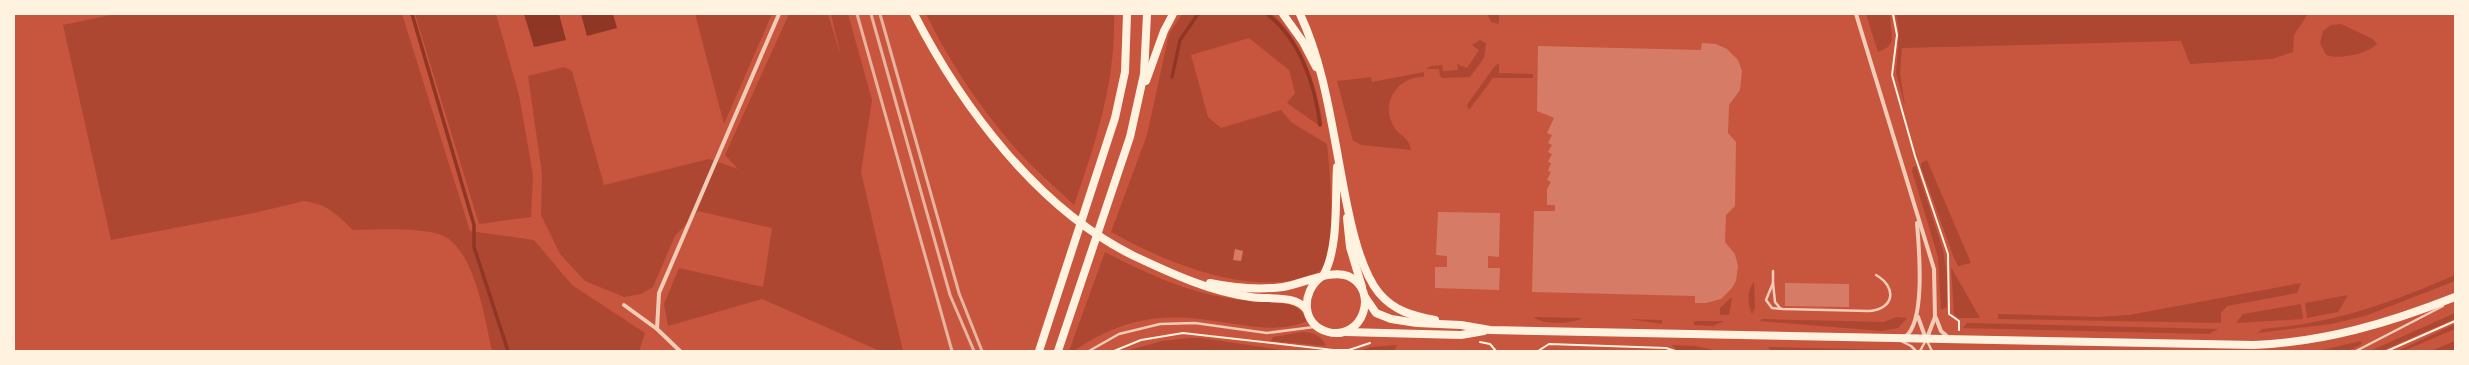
<svg xmlns="http://www.w3.org/2000/svg" width="2469" height="365" viewBox="0 0 2469 365" font-family="'Alegreya Sans',sans-serif">
<rect width="100%" height="100%" fill="#c8553d"/>
<!-- green -->
<g fill="#ae4732">
<path d="M116 14H402L470 231 534 240 572 285 645 333 639 351H492C485 320 474 243 438 234 411 227 380 230 353 230 335 213 329 205 304 201L254 213 111 240 63 25Z"/>
<polygon points="415,14 496,14 519,95 533,175 531,217 479,224"/>
<polygon points="695,14 772,14 724,124"/>
<polygon points="789,14 828,14 841,57 831,14 848,14 872,100 861,172 903,351 880,351 762,299 668,326 664,304 679,268 763,287 772,228 698,211 675,236 653,287 641,294 624,297 585,281 560,254 541,215 542,174 528,76 564,67 572,71 604,185 709,159 738,169 725,155"/>
<path d="M926 14H1114C1116 81 1096 142 1074 205 1054 186 1034 169 1016 149 980 108 950 63 926 14Z"/>
<path d="M1182 14H1273C1299 40 1313 73 1320 109 1321 115 1324 123 1321 127L1287 103 1295 93 1289 70 1249 38 1191 55 1208 117 1221 128 1281 110 1291 122 1327 144C1330 170 1336 243 1324 265 1320 274 1308 277 1299 279 1239 293 1163 261 1111 232L1147 135 1169 34Z"/>
<polygon points="1487,14 1499,14 1499,24 1491,22"/>
<polygon points="1866,14 1890,14 1892,40 1888,47 1878,52"/>
<polygon points="1896,14 2308,14 2294,35 2293,52 2272,59 2190,64 2181,41 1902,48 1900,73 1905,107 1896,73 1899,33"/>
<path d="M2341 24 2373 39 2377 44C2367 54 2339 60 2326 55L2320 43 2323 31 2331 25Z"/>
<polygon points="1480,40 1486,43 1484,58 1470,77 1442,78 1440,76 1439,69 1426,69 1431,66 1442,65 1443,71 1458,70 1457,64 1467,68 1479,50 1472,45"/>
<polygon points="1499,63 1499,73 1533,74 1533,78 1493,78 1469,110 1467,105 1494,67"/>
<path d="M1424 72V77C1400 76 1381 100 1392 123 1397 136 1408 134 1411 150L1362 145 1353 141 1337 81 1371 77 1372 82Z"/>
<polygon points="1927,160 1971,263 1958,266 1954,258 1921,167 1921,163"/>
<polygon points="1916,166 1943,250 1947,275 1947,307 1941,310 1938,257 1912,171 1913,167"/>
<path d="M1105 252C1143 272 1184 291 1227 298 1249 302 1272 300 1294 306L1301 311 1307 321C1278 333 1251 326 1222 322 1164 312 1123 317 1074 351H1069Z"/>
<polygon points="1951,267 1980,318 1958,318 1954,314"/>
<path d="M2455 275V281L2365 316 2331 324 2258 333 2262 329C2336 323 2388 304 2455 275Z"/>
<path d="M1754 282 1755 308 1752 314C1747 304 1747 290 1754 282Z"/>
<polygon points="2301,283 2297,293 2227,306 2221,313 2221,323 1998,319 1998,314 2097,317 2129,315"/>
<polygon points="2348,295 2338,312 2307,318 2305,303"/>
<polygon points="1732,297 1729,315 1720,315 1720,308"/>
<polygon points="2301,304 2303,319 2236,323 2243,314"/>
<polygon points="2455,313 2455,319 2381,351 2370,351"/>
<path d="M1534 317 1582 318C1576 324 1541 325 1534 317Z"/>
<polygon points="1896,317 1907,318 1898,328 1882,331 1760,321 1762,319 1884,322"/>
<polygon points="1629,319 1662,320 1662,324"/>
<polygon points="1694,321 1724,321 1713,326 1694,325"/>
<polygon points="1967,323 2218,329 2209,334 1963,328"/>
<polygon points="2455,324 2455,329 2403,351 2398,351"/>
<path d="M1302 332C1313 332 1322 336 1326 346L1271 341 1273 337Z"/>
<polygon points="1189,338 1201,338 1288,351 1126,351 1162,341"/>
<polygon points="2361,341 2362,344 2348,351 2318,351"/>
<polygon points="2455,341 2455,351 2431,351"/>
<polygon points="1397,345 1394,351 1360,351 1371,347"/>
<polygon points="1672,345 1696,346 1718,351 1678,351"/>
<polygon points="1768,347 1894,350 1899,351 1771,351"/>
</g>
<!-- water -->
<g fill="#8f3625">
<polygon points="524,14 559,14 566,40 534,47"/>
<polygon points="581,14 613,14 617,28 587,36"/>
</g>
<g fill="none" stroke-linecap="round" stroke-linejoin="round">
<!-- stream -->
<g stroke="#8f3625" stroke-width="3.5">
<polyline points="412,14 474,225 474,247 508,351"/>
<path d="M1267 14C1300 39 1315 85 1320 125"/>
<polyline points="1172,77 1180,40 1198,14"/>
</g>
</g>
<!-- building -->
<g fill="#d67c66">
<polygon points="1702,43 1716,44 1727,49 1738,60 1742,71 1740,90 1729,105 1728,133 1736,142 1735,206 1726,215 1725,242 1735,254 1738,266 1736,281 1732,288 1721,299 1706,303 1695,303 1695,296 1532,292 1534,211 1555,211 1555,205 1547,205 1547,189 1551,182 1547,180 1551,172 1548,171 1551,163 1548,162 1552,154 1548,152 1552,145 1548,143 1552,135 1547,133 1554,118 1537,111 1538,46 1701,50"/>
<polygon points="1438,212 1500,213 1499,257 1488,256 1488,268 1500,268 1499,290 1435,288 1435,267 1447,267 1447,256 1436,255"/>
<polygon points="1235,249 1243,251 1241,261 1233,260"/>
<polygon points="1785,283 1849,284 1849,307 1785,306"/>
</g>
<g fill="none" stroke-linecap="round" stroke-linejoin="round">
<!-- path -->
<g stroke="#fff3e0" stroke-width="2">
<polyline points="1893,14 1897,35 1892,75 1915,156 1948,254 1949,314 1959,321 1959,330"/>
<polyline points="1480,342 1490,344 1496,351"/>
<polyline points="1114,351 1141,340 1183,333 1333,350 1349,350 1370,343"/>
<polyline points="1538,351 1549,344 1666,348 1675,351"/>
<polyline points="2387,351 2455,321"/>
</g>
<!-- service -->
<g stroke="#f1ccb7" stroke-width="2.5">
<path d="M1773 271V283L1766 300 1772 308 1783 309 1869 311C1895 309 1897 287 1876 275"/>
<polyline points="1773,283 1775,302 1780,308"/>
<polyline points="1901,341 1911,346 1916,351"/>
<polyline points="1927,341 1932,351"/>
<polyline points="1089,351 1119,334 1160,324 1195,323 1267,333 1314,327"/>
<polyline points="1920,351 1926,340"/>
<polyline points="2356,351 2443,306"/>
</g>
<!-- minor -->
<g stroke="#f1ccb7" stroke-width="4">
<polyline points="1856,14 1934,269 1935,317 1927,338"/>
<polyline points="624,305 657,329 680,351"/>
<polyline points="1918,317 1926,339"/>
<polyline points="1936,318 1941,331 1948,337"/>
<polyline points="657,329 659,293 779,14"/>
<path d="M1905 337C1926 322 1919 248 1917 223"/>
</g>
<!-- primary -->
<g stroke="#fff3e0" stroke-width="8">
<path d="M914 14C962 107 1038 209 1134 256 1170 273 1211 292 1251 297 1269 300 1295 294 1307 310"/>
<polyline points="1283,14 1303,42 1316,67"/>
<path d="M1300 14C1321 59 1329 108 1338 157 1345 194 1355 264 1379 293 1394 311 1413 316 1435 320"/>
<polyline points="1146,81 1164,31 1173,14"/>
<polyline points="1347,218 1350,247 1362,287"/>
<path d="M1323 276C1339 249 1335 199 1337 167"/>
<path d="M1210 283C1234 288 1259 290 1283 287 1302 284 1331 269 1348 276 1380 290 1363 341 1328 332 1301 325 1301 292 1321 277"/>
<path d="M1365 297 1376 313 1391 319 1417 323 1461 325 1490 330 2254 345C2325 342 2389 323 2455 297"/>
<polyline points="1346,332 1461,335 1484,331"/>
<polyline points="1039,351 1115,118 1125,72 1127,14"/>
<polyline points="1058,351 1130,137 1144,74 1147,14"/>
</g>
<!-- rail -->
<g stroke="#e9b49f" stroke-width="3">
<polyline points="857,14 952,351"/>
<polyline points="871,14 950,295 974,351"/>
<polyline points="880,14 959,293 982,351"/>
</g>
</g>
<!-- border -->
<rect width="2469" height="365" fill="none" stroke="#fff3e0" stroke-width="30"/>
</svg>
